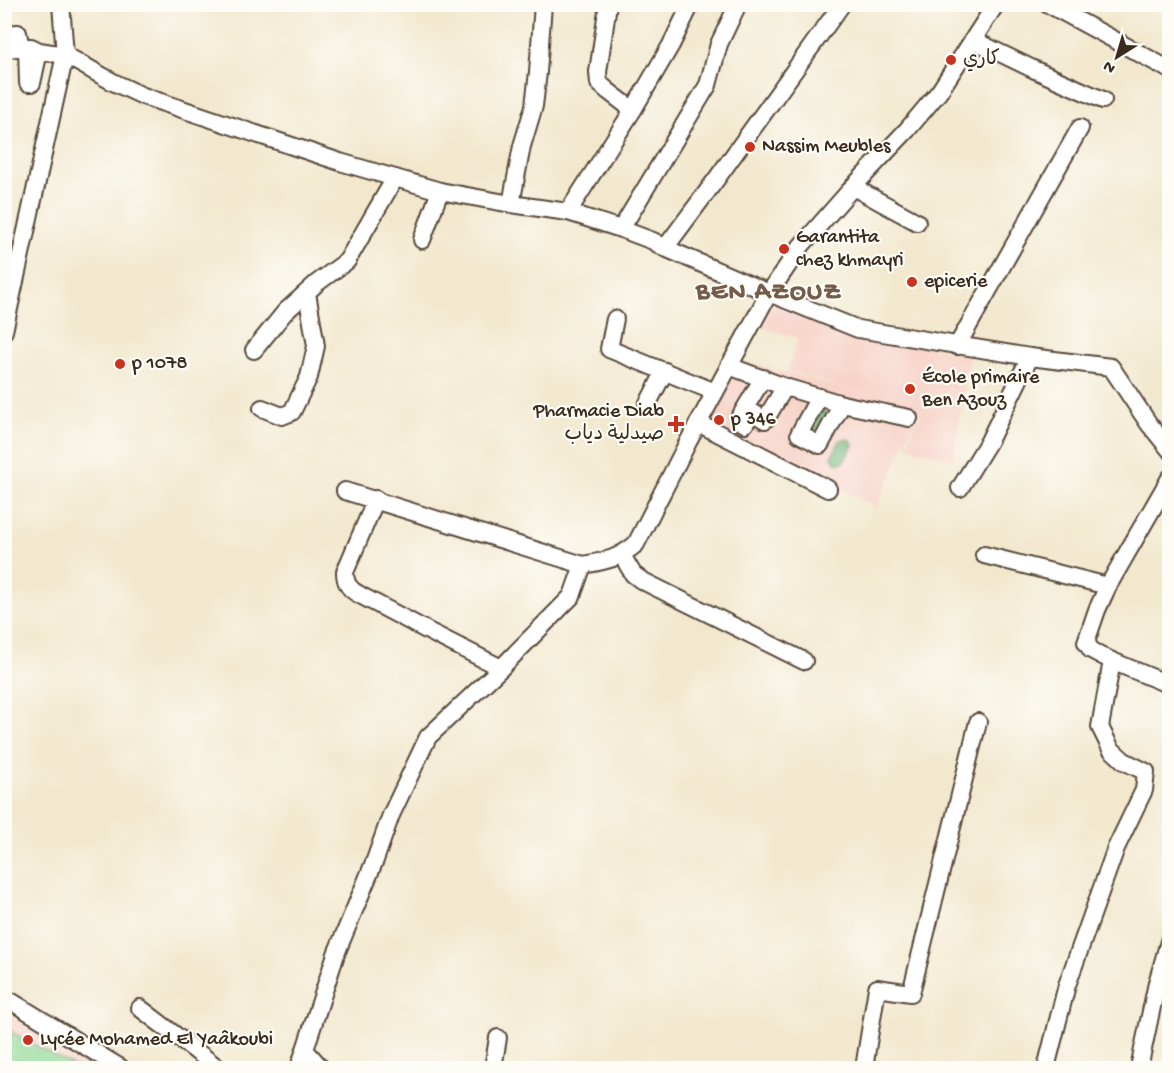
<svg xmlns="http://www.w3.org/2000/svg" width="1174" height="1073" viewBox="0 0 1174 1073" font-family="'Gochi Hand','Playpen Sans Arabic',sans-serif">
<rect width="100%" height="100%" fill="#fdfcf7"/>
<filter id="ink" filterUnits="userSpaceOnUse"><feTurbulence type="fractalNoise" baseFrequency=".0167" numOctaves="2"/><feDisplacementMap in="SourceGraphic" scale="12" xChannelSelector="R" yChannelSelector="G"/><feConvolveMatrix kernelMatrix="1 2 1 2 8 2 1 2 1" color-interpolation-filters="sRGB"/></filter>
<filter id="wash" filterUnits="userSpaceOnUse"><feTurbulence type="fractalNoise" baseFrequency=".008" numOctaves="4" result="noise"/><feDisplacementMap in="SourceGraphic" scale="24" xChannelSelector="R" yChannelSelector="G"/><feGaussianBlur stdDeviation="1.35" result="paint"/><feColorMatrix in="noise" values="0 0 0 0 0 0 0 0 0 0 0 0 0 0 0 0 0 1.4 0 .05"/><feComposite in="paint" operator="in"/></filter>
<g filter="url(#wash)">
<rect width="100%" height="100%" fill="#f2e8ce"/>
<!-- built -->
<g fill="#f7d1c6">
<polygon points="771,305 853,330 970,355 953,460 906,446 921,408 920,408 877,507 706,423 744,361 882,398 788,371 798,338 760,327"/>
<polygon points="5,1011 98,1068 5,1068"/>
</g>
<!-- green -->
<polygon fill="#8dd692" stroke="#648058" stroke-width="1.5" points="8,1030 76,1068 5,1068 5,1037"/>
<!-- forest -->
<g fill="#72b77c" stroke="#56704d" stroke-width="1.5">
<polygon points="820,411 824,411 829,415 819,434 811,434 809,426"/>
<polygon points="844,439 851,440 853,445 843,462 838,463 835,462 832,456 840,441"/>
</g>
</g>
<g filter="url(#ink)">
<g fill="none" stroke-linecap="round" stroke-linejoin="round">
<!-- minor casing -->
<g stroke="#564638" stroke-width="20">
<g id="minor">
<polyline points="1048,4 1170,70"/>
<polyline points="4,34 18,33 21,48"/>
<polyline points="973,40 1033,69 1103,100"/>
<polyline points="27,47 28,83 32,83 39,51"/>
<polyline points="4,49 31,47 39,51 65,55 113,82 143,96 340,162 440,191 511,204 568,212 621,229 653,241 665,248 769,293 858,329 1030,357 1111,367 1149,424 1170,450"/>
<polyline points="633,110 671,45 691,4"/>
<polyline points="853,187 917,222"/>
<polyline points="511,204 522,146 534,106 538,72 543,4"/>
<polyline points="568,212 633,110 608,91 599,83 598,72 608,4"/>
<polyline points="621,229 708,85 719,44 738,4"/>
<polyline points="422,240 440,191"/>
<polyline points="665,248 715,181 842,4"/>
<polyline points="615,319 609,349 715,392"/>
<polyline points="4,331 65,55 61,4"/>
<polyline points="957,346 1080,128"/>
<polyline points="254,350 285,312 317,283 347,261 395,178"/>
<polyline points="729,366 785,387 842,404 909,418"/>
<polyline points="763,378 738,420 745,424 752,412 765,420 785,387"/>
<polyline points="819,397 799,434 820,445 842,404"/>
<polyline points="647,405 665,371"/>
<polyline points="262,408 282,416 292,412 309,377 316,346 307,293"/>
<polyline points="698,423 828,489"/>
<polyline points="960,488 989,441 1030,357"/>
<polyline points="345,491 583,565"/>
<path d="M376 499 345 572C345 584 350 590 360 595L430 632 501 668"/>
<polyline points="622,555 633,574 641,580 804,661"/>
<polyline points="984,555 1108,586 1170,478"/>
<polyline points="1108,586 1097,610 1086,642 1091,650 1112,661"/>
<polyline points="4,997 121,1068"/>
<polyline points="140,1008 218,1068"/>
<polyline points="305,1050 321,1068"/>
<path d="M299 1068 336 954 375 860 391 815 428 737 501 668 572 596 583 565C606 561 618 559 636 544L688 442 769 293 801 246 853 187 907 130 939 92 996 4"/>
<polyline points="493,1068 498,1038"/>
<polyline points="864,1068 877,988 911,993 978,722"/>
<polyline points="1046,1068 1067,985 1116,848 1144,790 1146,772 1124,761 1111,749 1100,727 1112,661 1170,685"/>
<polyline points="1139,1068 1157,983 1170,938"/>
</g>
</g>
<!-- minor -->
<use href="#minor" stroke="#fff" stroke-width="16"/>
</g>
</g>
<!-- markers -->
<g fill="#c8321e" stroke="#fdfcf7" stroke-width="2">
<circle cx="951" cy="60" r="6"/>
<circle cx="750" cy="147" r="6"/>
<circle cx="784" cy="249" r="6"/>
<circle cx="912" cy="282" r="6"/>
<circle cx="120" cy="364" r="6"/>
<circle cx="910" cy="389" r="6"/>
<circle cx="719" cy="420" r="6"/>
<path d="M673 415h6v6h6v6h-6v6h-6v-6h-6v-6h6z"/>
<circle cx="28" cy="1040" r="6"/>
</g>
<g text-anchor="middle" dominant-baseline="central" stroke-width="4.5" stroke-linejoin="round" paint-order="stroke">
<!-- poi labels -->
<g font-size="20" fill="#3b2a1e" stroke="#fdfcf7" text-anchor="start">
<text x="963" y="60">كاري</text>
<text x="762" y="147">Nassim Meubles</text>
<text x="796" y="238">Garantita<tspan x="796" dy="23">chez khmayri</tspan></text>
<text x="924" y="282">epicerie</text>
<text x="132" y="364">p 1078</text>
<text x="922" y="378">École primaire<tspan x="922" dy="23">Ben Azouz</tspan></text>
<text x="664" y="412" text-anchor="end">Pharmacie Diab<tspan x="664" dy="23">صيدلية دياب</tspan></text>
<text x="731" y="420">p 346</text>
<text x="40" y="1040">Lycée Mohamed El Yaâkoubi</text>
</g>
<!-- district labels -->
<g font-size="26" font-weight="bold" letter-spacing="1.5" fill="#755c49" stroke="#fdfcf7">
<text x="769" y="293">BEN AZOUZ</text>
</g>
</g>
<!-- margin -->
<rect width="1174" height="1073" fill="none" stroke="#fdfcf7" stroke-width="24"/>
<!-- north arrow -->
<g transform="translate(1117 57) rotate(217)" stroke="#fdfcf7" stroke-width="4.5" paint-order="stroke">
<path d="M0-4.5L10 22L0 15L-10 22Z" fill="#3b2a1e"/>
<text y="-9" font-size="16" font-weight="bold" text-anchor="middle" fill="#3b2a1e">N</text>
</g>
</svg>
